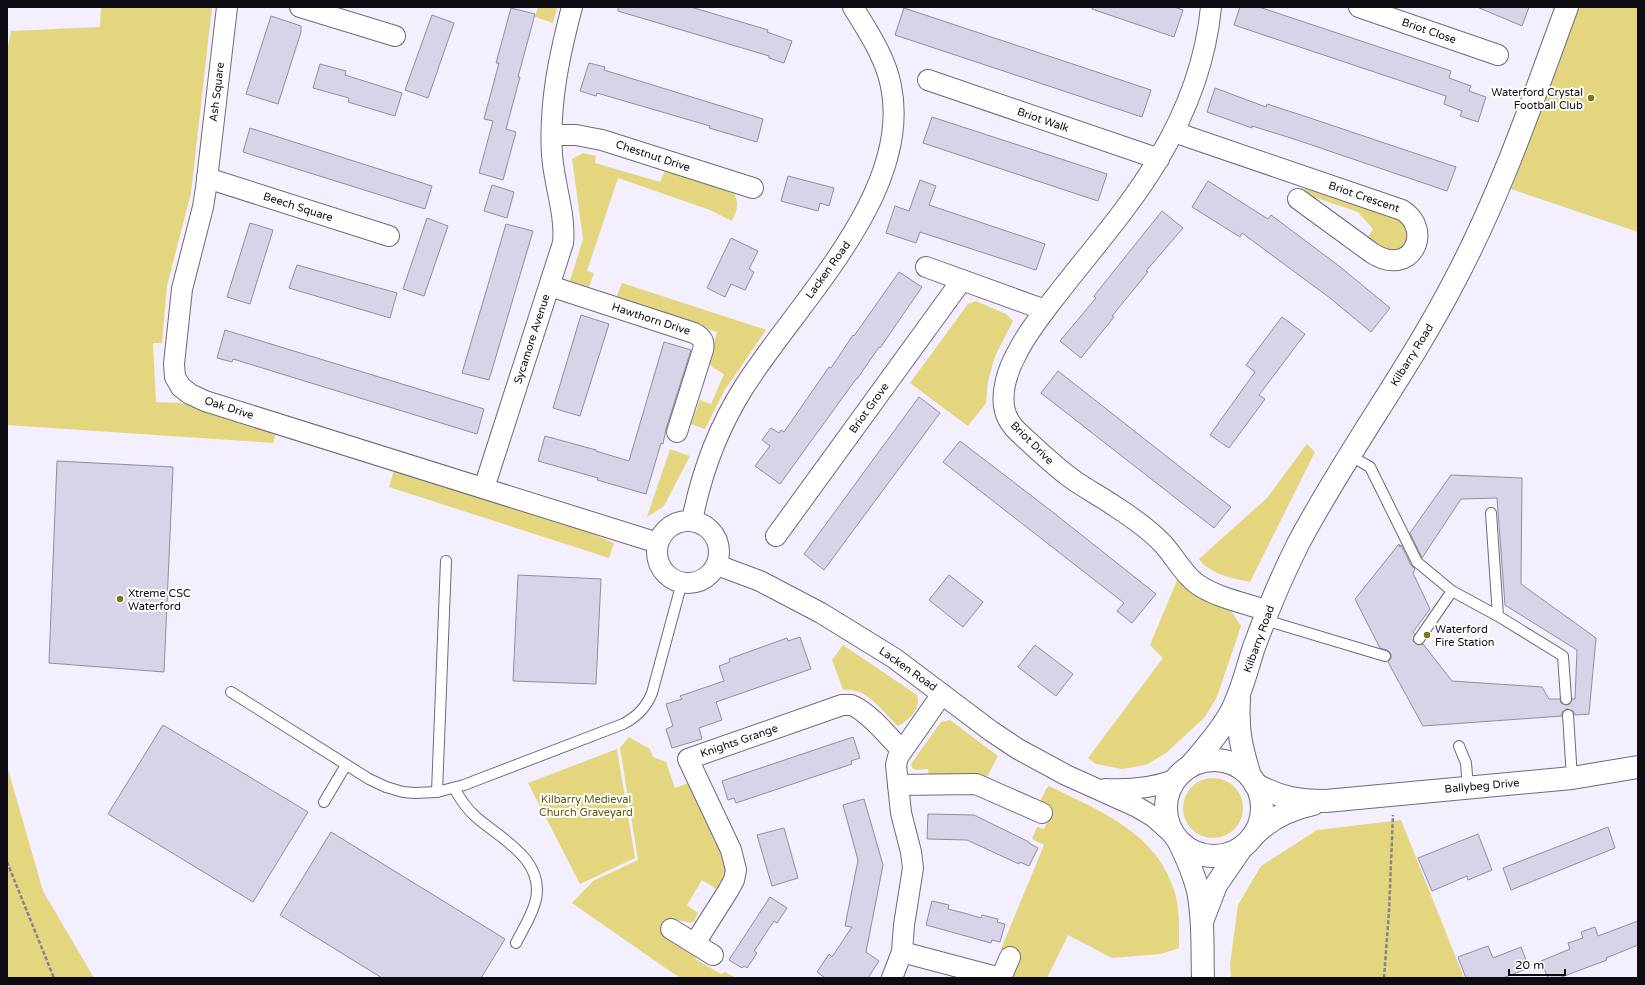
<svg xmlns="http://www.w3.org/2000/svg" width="1645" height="985" viewBox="0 0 1645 985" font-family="'Varela Round',sans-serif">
<rect width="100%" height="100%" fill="#f3efff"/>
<!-- green -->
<g fill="#e3d67f">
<polygon points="101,7 212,7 191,193 167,286 162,343 153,343 156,402 182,403 276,433 273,443 7,425 7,52 11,31 100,27"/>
<polygon points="538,7 557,7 553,23 535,17"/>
<polygon points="1576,7 1638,7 1638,232 1511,189"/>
<path d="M583 153 596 156 595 163 660 182 666 168 733 192C740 203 737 210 732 221L710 210 618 178 587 271 594 273 589 287 570 281 583 239 572 159Z"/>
<path d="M1310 187 1403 221 1409 238C1399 264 1384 251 1367 239L1373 229 1358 212 1305 194V188Z"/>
<polygon points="622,283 766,330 724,391 705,429 691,424 700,400 711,404 724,374 712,367 709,361 717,332 616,298"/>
<polygon points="976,301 1006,314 1013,321 995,356 988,381 986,403 968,426 910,383 968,304"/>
<path d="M1307 444 1315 452 1250 582C1232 578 1211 575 1199 559L1267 498Z"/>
<polygon points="670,449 690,456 664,506 647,517"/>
<polygon points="394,470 536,515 581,529 614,543 609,558 389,487"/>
<polygon points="1178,578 1210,603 1231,611 1241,626 1217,697 1205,717 1166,753 1146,765 1122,769 1096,764 1088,758 1163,658 1150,645"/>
<path d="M843 645 917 695C922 708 909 720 898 726 882 712 868 687 843 690L832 660Z"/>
<polygon points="950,720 998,756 987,777 972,774 929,776 928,769 917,770 913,769 911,764 941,722"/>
<path d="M629 737 650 749 653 757 666 762 675 788 688 783 724 857C727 870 726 879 718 890L702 880 687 905 698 913 695 920 691 923 674 919 664 935 697 955 695 959 721 974 725 972 736 978H682L674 974 572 903 593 881 638 860 620 748Z"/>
<polygon points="617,749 635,858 580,884 528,783"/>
<polygon points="7,766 43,891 94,978 7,978"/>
<circle cx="1213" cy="808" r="30"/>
<path d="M1049 786C1100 811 1158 833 1175 893 1180 911 1179 930 1179 948L1161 954 1112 958 1068 935 1047 978H1012L1020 958 1001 949 1044 845 1032 839 1037 827 1044 829 1053 810 1040 802 1046 789Z"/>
<polygon points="1401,820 1464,978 1231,978 1230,964 1238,905 1261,866 1317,830"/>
</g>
<!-- building -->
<g fill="#d9d3e7" stroke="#918c9e">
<polygon points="618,7 691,7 768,30 767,32 792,41 784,63 769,58 769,56 618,11"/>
<polygon points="1093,7 1174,7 1183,10 1174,37 1092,9"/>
<polygon points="1240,7 1259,7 1451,71 1449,78 1471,86 1469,91 1486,97 1478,122 1460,116 1462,111 1444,104 1446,96 1234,25"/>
<polygon points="1477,7 1529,7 1522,26"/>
<polygon points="511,8 535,14 518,77 520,77 506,129 516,132 503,180 479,173 493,121 484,119 499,63 496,63"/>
<polygon points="904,8 1151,90 1142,117 895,35"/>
<polygon points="432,15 454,23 428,98 405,90"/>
<polygon points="271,16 301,26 301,32 278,104 246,94"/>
<polygon points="589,63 605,67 604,70 763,119 757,142 709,128 710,126 597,93 596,96 580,91"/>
<polygon points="320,64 346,71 345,75 402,93 395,116 348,102 349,98 313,88"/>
<polygon points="1215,88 1266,107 1267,104 1307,117 1456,167 1447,191 1291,138 1252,126 1252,128 1207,112"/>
<polygon points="932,117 1107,174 1098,201 923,143"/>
<polygon points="250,128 432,186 425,209 243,152"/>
<polygon points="788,176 834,188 829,206 820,203 818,211 781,201"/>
<polygon points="920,180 936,186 929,205 1045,244 1036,270 920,232 916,243 886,233 895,206 909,211"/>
<polygon points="1208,181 1268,219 1271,215 1339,266 1390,308 1371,332 1330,298 1242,233 1240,237 1192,207"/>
<polygon points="492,185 514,192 507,218 484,211"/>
<polygon points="1162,211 1183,228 1146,271 1148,272 1112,316 1114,317 1081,358 1060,341 1096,298 1094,296"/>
<polygon points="427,218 448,226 424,296 403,289"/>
<polygon points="250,223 273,230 250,304 227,297"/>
<polygon points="506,224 533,231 489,380 462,373"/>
<polygon points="731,238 758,251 749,269 754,272 745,290 731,284 725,297 707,288"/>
<polygon points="297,265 397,293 390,318 289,288"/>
<polygon points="899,272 922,287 880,348 879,347 857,379 856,379 780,484 755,466 770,446 762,440 771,428 779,433 781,430 784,432 829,367 831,368 853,335 854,336"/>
<polygon points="581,315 609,324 580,416 553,408"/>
<polygon points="1282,317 1305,334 1259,395 1265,399 1229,448 1210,435 1255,372 1246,365"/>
<polygon points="225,330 484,409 477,434 233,359 232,362 217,358"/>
<polygon points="664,342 691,350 666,429 663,444 661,443 646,494 597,480 598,478 538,461 545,436 596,450 596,451 629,461"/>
<polygon points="1058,371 1231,507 1214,528 1041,393"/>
<polygon points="919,397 940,413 824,570 804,554"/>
<polygon points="960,441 1050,510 1156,594 1132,623 1117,611 1124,603 943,462"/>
<polygon points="57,461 173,467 164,672 49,663"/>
<polygon points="1451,475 1522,478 1521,584 1596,638 1589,714 1575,715 1573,711 1567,709 1562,712 1562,716 1423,726 1388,662 1391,658 1391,654 1387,650 1380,648 1355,599 1399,544 1400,547 1401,545 1411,565 1415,569 1413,573 1430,609 1413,632 1415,634 1413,641 1418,645 1423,644 1452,681 1542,687 1549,699 1560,699 1561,703 1566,705 1570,704 1572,699 1575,699 1577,650 1505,605 1497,498 1461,499 1422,558 1410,533"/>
<polygon points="518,575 601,579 596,684 513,681"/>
<polygon points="949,575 983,602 963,627 929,600"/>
<polygon points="800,637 811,669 716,702 722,720 699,728 702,739 672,748 666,729 673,726 666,704 682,699 680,696 724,681 719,666 730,662 729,659 787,638 788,641"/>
<polygon points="1035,645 1073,674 1056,696 1018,667"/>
<polygon points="163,725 308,812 253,902 108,814"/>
<polygon points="853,737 860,758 851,761 852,764 736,803 734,798 728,800 722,781"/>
<polygon points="864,799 883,865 866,952 879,961 868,978 825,978 817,972 829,954 832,957 852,927 845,926 858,860 843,805"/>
<polygon points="928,814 974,815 1029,842 1029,843 1038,848 1029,866 1020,862 1019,864 967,840 927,839"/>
<polygon points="1608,827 1615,848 1511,890 1503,868"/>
<polygon points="784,828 798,878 772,886 757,835"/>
<polygon points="331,832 505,939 481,978 382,978 280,915"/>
<polygon points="1478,834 1492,870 1468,880 1467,876 1432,891 1418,858"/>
<polygon points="770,897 787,908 777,923 774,921 754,951 757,953 747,968 744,966 742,968 729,960"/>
<polygon points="932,901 949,905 948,909 964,913 981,918 982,915 998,919 997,922 1005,924 1000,942 992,940 991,943 926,925"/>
<polygon points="1638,921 1638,945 1606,958 1607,960 1559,978 1548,978 1541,961 1570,949 1568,943 1583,938 1581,932 1595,927 1598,936"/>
<polygon points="1488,946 1493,958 1521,947 1529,968 1503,978 1466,978 1458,957"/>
</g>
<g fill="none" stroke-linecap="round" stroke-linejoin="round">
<!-- lane casing -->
<g stroke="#6f6a7c" stroke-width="12">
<g id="lane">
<polyline points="1349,455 1370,467 1417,562 1452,591 1498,616 1563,656 1566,699"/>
<polyline points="1491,513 1498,616"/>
<polyline points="1265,620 1385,656"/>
<polyline points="1419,639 1452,591"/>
<path d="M231 692 369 779 386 787 403 792 415 793 437 792 464 785 623 724C637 717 646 708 652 693L682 582"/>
<polyline points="1568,715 1572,778"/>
<polyline points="1459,746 1466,763 1468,788"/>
<path d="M454 788C460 799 467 809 476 817 501 839 544 859 536 899 533 914 523 929 516 943"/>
<polyline points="437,792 446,561"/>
<polyline points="324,802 346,765"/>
</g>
</g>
<!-- street casing -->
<g stroke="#6f6a7c" stroke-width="22">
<g id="street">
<polyline points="227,7 206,188 203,207 182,289 174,364 175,377 181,387 190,394 205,401 658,543"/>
<polyline points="300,7 395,36"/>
<path d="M1211 7C1206 60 1186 113 1159 158 1132 204 1096 245 1063 287 1047 308 1029 329 1017 353 1008 369 1000 393 1005 411 1008 424 1019 433 1029 442 1044 456 1059 470 1075 481 1088 490 1103 498 1116 507 1133 518 1150 530 1163 544 1175 557 1183 574 1197 584 1217 598 1245 603 1268 611"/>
<polyline points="1359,7 1498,55"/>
<polyline points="928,80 1159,159"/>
<path d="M1174 132 1402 210C1434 229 1412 279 1372 253L1298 199"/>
<polyline points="552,135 576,135 602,140 753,188"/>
<polyline points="207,178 389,236"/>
<polyline points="926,267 1045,310"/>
<path d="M550 286 694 333C702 337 705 341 703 350L677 432"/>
<path d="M484 488 563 243C566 215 554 184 552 155 549 103 559 57 572 7"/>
<path d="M692 521C701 474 718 428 744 387 797 303 913 193 891 86 885 56 868 32 853 7"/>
<circle cx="688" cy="552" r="31"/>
<polyline points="776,536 962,280"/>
<polyline points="717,565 760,581 821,613 894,658 991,731 1018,749 1066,775 1137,807 1154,817 1174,835"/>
<polyline points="898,785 976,784 1042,813"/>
<path d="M1105 789C1128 790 1153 788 1174 780"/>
<polyline points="671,929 713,955"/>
<path d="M695 943 728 891 734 880 736 870 731 850 688 759 842 705C845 705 848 705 851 705 867 710 891 739 902 751"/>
<polyline points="902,952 1000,978"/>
<polyline points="892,978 902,952 904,925 913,868 911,852 901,813 896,765 898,757 942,694"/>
<polyline points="1001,978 1010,957"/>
</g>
</g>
<!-- secondary casing -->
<g stroke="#6f6a7c" stroke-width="24">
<g id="secondary">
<path d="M1239 699C1237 729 1241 747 1250 776"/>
<circle cx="1214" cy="808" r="48"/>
<path d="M1191 765C1205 749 1219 733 1230 714 1241 694 1246 672 1253 650 1266 614 1281 578 1298 544 1346 453 1408 371 1455 280 1501 193 1533 99 1567 7"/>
<path d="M1255 784C1280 798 1298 801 1326 801L1572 778 1638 767"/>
<path d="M1253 836C1269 819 1290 809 1313 804"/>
<path d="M1179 842C1187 858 1194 874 1198 891 1204 920 1202 949 1203 978"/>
<polyline points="1203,919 1216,885 1242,847"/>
</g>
</g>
<!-- path -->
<g stroke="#87848f" stroke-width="2.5" stroke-dasharray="4 2" stroke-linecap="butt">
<polyline points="7,862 54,978"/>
<polyline points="1384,978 1389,911 1393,815"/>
</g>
<!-- lane -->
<use href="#lane" stroke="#fff" stroke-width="10"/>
<!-- street -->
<use href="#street" stroke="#fff" stroke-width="20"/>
<!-- secondary -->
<use href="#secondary" stroke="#fff" stroke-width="22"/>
</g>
<!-- markers -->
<g fill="#817416" stroke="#fff" stroke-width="1.5">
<circle cx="1591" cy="98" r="4"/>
<circle cx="120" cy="599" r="4"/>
<circle cx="1427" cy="635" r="4"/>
</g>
<g text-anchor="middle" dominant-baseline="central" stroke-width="4" stroke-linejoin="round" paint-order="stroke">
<!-- street labels -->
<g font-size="11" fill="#0e0c12" stroke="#fff">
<text transform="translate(1429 31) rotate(19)">Briot Close</text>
<text transform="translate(217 92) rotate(-83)">Ash Square</text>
<text transform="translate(1043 120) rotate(19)">Briot Walk</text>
<text transform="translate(653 156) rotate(18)">Chestnut Drive</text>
<text transform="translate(1364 197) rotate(19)">Briot Crescent</text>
<text transform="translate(298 207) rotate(18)">Beech Square</text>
<text transform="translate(828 270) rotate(-54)">Lacken Road</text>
<text transform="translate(651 319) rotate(18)">Hawthorn Drive</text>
<text transform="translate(532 339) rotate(-72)">Sycamore Avenue</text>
<text transform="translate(1412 355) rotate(-58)">Kilbarry Road</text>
<text transform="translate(229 408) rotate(18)">Oak Drive</text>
<text transform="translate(869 408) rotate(-54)">Briot Grove</text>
<text transform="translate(1032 443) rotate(45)">Briot Drive</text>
<text transform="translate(1259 639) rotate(-70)">Kilbarry Road</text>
<text transform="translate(908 669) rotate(35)">Lacken Road</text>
<text transform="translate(739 741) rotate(-19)">Knights Grange</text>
<text transform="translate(1482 786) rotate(-5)">Ballybeg Drive</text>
</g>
<!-- poi labels -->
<g font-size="11" fill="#0e0c12" stroke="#fff" text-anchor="start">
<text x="1583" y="92" text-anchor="end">Waterford Crystal<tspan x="1583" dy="13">Football Club</tspan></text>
<text x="128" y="593">Xtreme CSC<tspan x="128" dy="13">Waterford</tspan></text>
<text x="1435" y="629">Waterford<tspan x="1435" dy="13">Fire Station</tspan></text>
</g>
<!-- park labels -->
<g font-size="11" fill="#625810" stroke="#fff">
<text x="586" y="799">Kilbarry Medieval<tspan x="586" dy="13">Church Graveyard</tspan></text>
</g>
</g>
<!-- border -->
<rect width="1645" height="985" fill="none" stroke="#0e0c12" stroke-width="16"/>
<!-- scale -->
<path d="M1509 969v6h56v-6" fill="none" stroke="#0e0c12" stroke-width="2"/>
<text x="1515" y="969" font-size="12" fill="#0e0c12" stroke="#ffffff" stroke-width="3" paint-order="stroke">20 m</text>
</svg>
